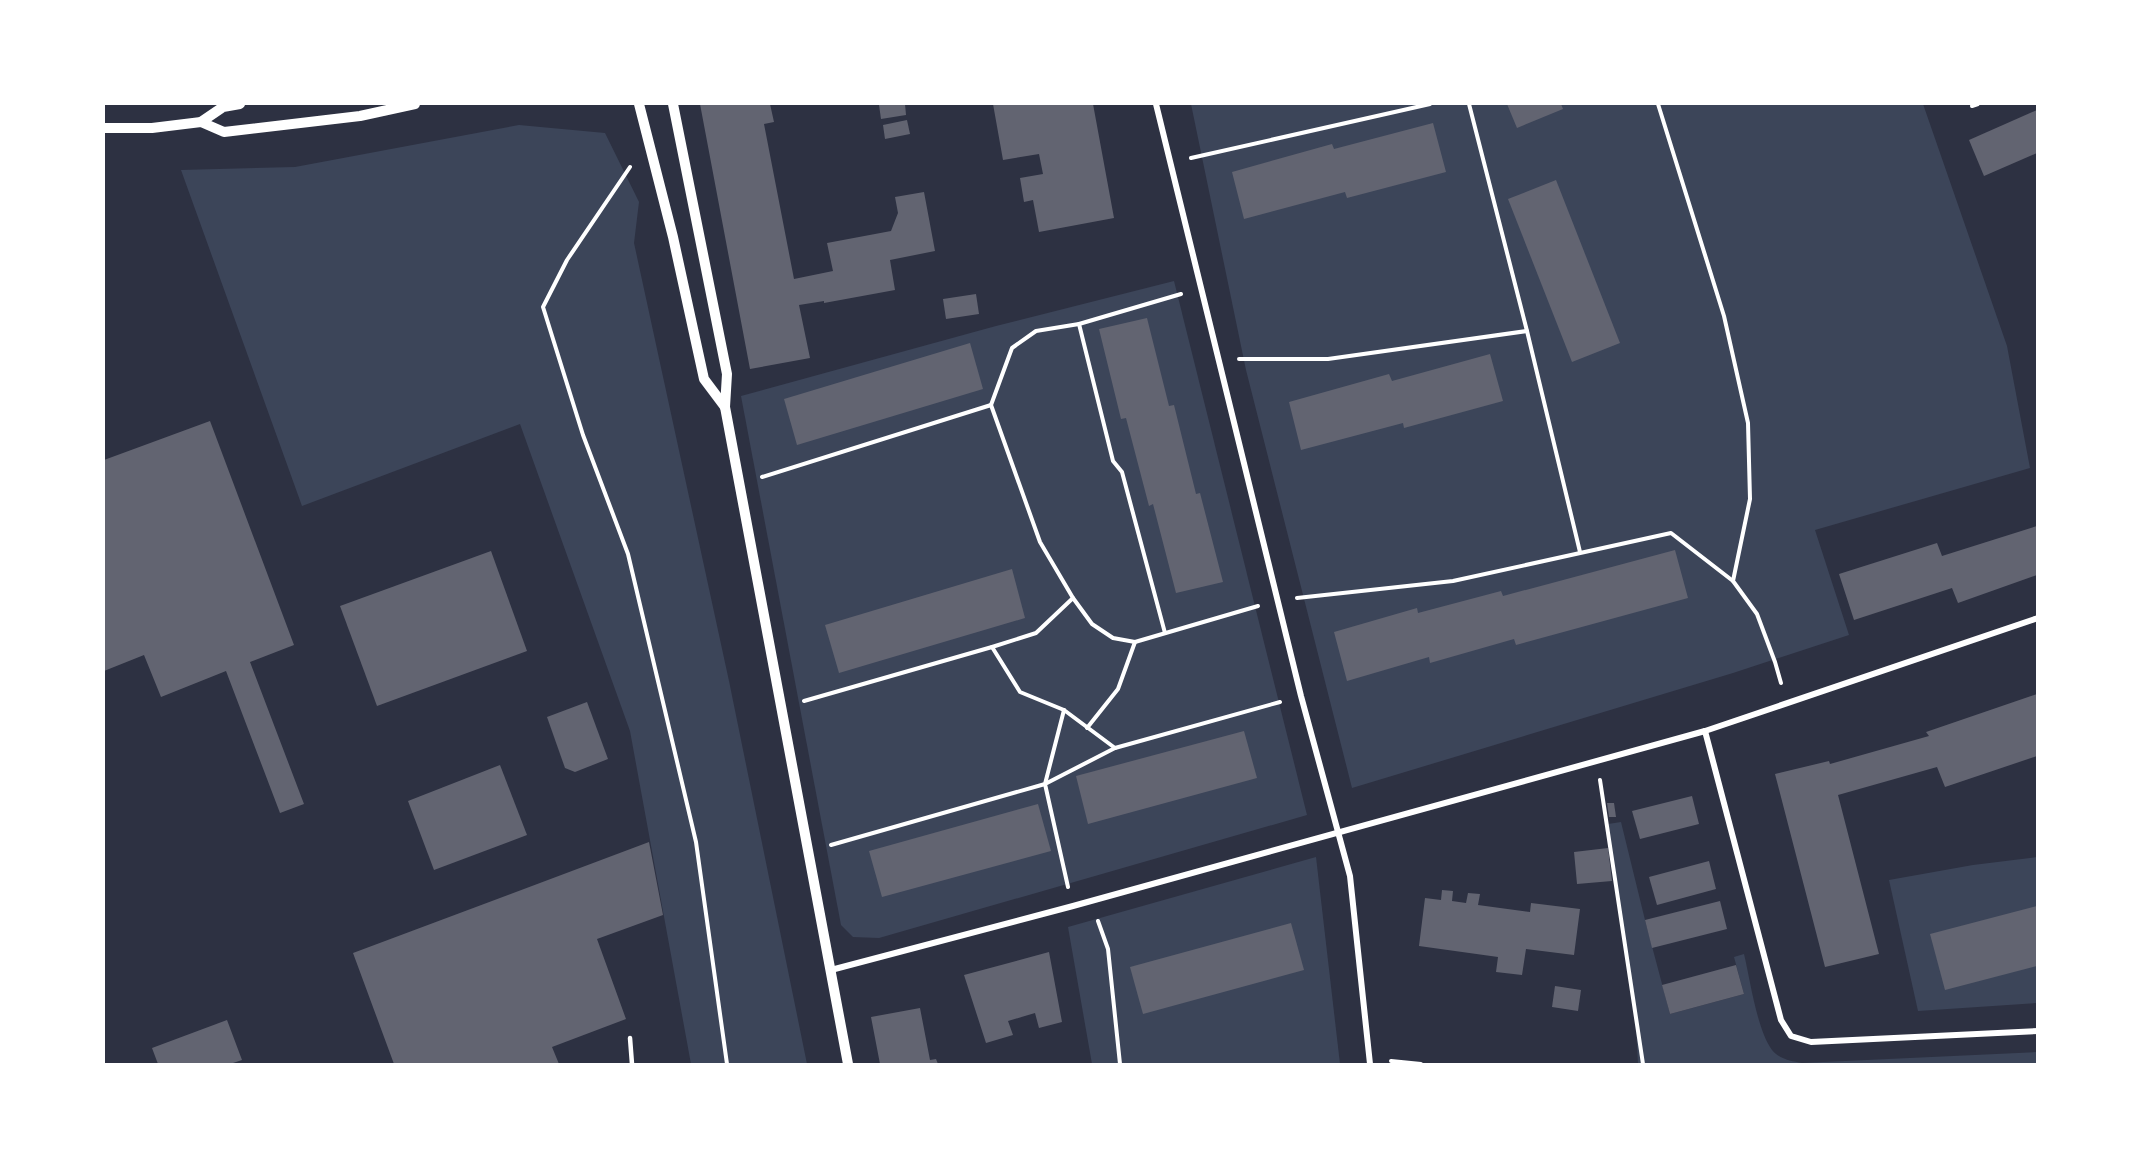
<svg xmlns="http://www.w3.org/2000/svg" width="2141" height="1168" viewBox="0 0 2141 1168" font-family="'Space Grotesk',sans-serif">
<rect width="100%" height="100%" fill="#2d3142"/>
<!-- green -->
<g fill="#3c4559">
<polygon points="1191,104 1923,104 2007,346 2030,468 1815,530 1849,635 1733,673 1352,788 1246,370"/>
<polygon points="519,125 605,133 639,202 634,243 729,681 807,1064 691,1064 630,731 520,424 302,506 181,170 295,167"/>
<polygon points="1174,281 1307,815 879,938 853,937 841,925 741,396 996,326"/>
<path d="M1621 822 1645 920 1670 1014 1744 994 1734 957 1744 954C1750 979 1757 1030 1772 1050 1779 1059 1791 1061 1802 1063L2037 1052V1064H1638L1636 1027 1608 824Z"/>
<polygon points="1316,857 1340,1064 1092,1064 1068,927"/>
<polygon points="2037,857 2037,1003 1918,1011 1889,880 1973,865"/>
</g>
<!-- building -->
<g fill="#626471">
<polygon points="700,104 770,104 774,122 764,124 794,279 833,271 827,243 891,231 898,213 895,197 924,192 935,251 890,260 895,290 824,303 824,301 799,305 810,358 750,369"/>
<polygon points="889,104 905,104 906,115 881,119 879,105"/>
<polygon points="993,104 1093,104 1114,218 1039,232 1033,200 1024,202 1020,178 1043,174 1039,154 1003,160"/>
<polygon points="1507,104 1561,104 1563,109 1517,128"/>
<polygon points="2037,110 2037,153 1984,176 1969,140"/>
<polygon points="907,120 910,134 885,139 883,125"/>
<polygon points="1433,123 1446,172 1347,198 1345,192 1244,219 1232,172 1332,144 1334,149"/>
<polygon points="1556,180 1620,343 1572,362 1508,199"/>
<polygon points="976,294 979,314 946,319 943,299"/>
<polygon points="1147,318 1169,406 1174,405 1196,494 1200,493 1223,582 1176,593 1153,504 1149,506 1126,418 1121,419 1099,329"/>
<polygon points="970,343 983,389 797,445 784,399"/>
<polygon points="1490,354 1503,401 1404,428 1403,423 1301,450 1289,402 1389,374 1392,381"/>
<polygon points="210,421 294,645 250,662 304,804 280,813 226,671 161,697 144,655 104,671 104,460"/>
<polygon points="2037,526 2037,575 1958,603 1952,588 1854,620 1839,574 1937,543 1942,556"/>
<polygon points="1675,550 1688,598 1516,645 1514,639 1430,663 1429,657 1347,681 1334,632 1417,608 1418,613 1501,591 1503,596"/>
<polygon points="491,551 527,651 377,706 340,606"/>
<polygon points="1012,569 1025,618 839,673 825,625"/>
<polygon points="2037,694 2037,756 1945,787 1937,767 1838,795 1879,954 1825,967 1775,774 1829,761 1830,764 1929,736 1926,732"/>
<polygon points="587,702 608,759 575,772 565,768 547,717"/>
<polygon points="1244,731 1257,778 1088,824 1076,776"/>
<polygon points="500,765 527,835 434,870 408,801"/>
<polygon points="1692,796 1699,824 1640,839 1632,811"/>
<polygon points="1607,803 1614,803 1616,817 1609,817"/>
<polygon points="1038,804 1051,851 882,897 869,851"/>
<polygon points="649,842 663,915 597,939 626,1019 552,1047 559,1064 394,1064 353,953"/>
<polygon points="1608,848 1612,881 1577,884 1574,852"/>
<polygon points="1709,861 1716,889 1657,905 1649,877"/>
<polygon points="1442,890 1453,891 1452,901 1466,903 1468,893 1480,894 1478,905 1530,912 1531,903 1580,909 1574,955 1526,949 1522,975 1496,972 1498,957 1419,946 1425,898 1441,900"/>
<polygon points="1720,901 1727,929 1652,948 1645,920"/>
<polygon points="2037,906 2037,966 1945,990 1930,934"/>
<polygon points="1291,923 1304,970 1143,1014 1130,967"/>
<polygon points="1049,952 1062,1022 1039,1028 1035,1013 1008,1021 1013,1035 986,1043 964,975"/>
<polygon points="1736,965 1744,994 1670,1014 1662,985"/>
<polygon points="1555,986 1581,990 1578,1011 1552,1007"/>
<polygon points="920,1008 930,1060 936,1059 938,1064 880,1064 871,1017"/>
<polygon points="227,1020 242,1060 230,1064 158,1064 152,1048"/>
</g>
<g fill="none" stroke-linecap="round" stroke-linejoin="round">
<!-- path -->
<g stroke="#fff" stroke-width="4">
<polyline points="1469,104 1527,331 1580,552"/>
<polyline points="1658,104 1724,316 1748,423 1750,499 1733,581 1757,614 1775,662 1781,683"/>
<polyline points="1972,106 1978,104"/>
<polyline points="1191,158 1430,104"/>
<polyline points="630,167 567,260 543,307 583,435 628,554 696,842 727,1064"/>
<polyline points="1239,359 1328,359 1527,331"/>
<polyline points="991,405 1012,348 1036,331 1079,324"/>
<polyline points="762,477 991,405 1040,542 1073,598 1092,624 1113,638 1135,642"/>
<polyline points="1297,598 1453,581 1671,533 1733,581"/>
<polyline points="1165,633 1122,472 1113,461 1079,324 1181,294"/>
<polyline points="992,647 1020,692 1064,710 1115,748"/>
<polyline points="804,701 992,647 1036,633 1073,598"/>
<polyline points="1087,728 1118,689 1135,642 1258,606"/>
<polyline points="1600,780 1643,1064"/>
<polyline points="831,845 1045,784 1064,710"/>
<polyline points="1068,887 1045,784 1115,748 1280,702"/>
<polyline points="1098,921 1108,949 1120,1064"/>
<polyline points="1391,1061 1421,1064"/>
</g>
<!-- service -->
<polyline stroke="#fff" stroke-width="4.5" points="630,1038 632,1064"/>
<!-- minor -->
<g stroke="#fff" stroke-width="6">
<polyline points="1156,104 1301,696 1350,876 1370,1064"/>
<polyline points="1705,731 1781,1020 1791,1036 1811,1042 2038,1031"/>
<polyline points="831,970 1073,906 1705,731 2038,618"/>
</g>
<!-- tertiary -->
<g stroke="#fff" stroke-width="10">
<polyline points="639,104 673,237 704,379 725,407"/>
<polyline points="673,104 727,374 725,407 848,1064"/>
<polyline points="201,122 224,132 360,116 415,104"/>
<polyline points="104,128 152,128 201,122 223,107 240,104"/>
</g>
</g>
<!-- border -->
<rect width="2141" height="1168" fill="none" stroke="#ffffff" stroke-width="210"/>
</svg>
